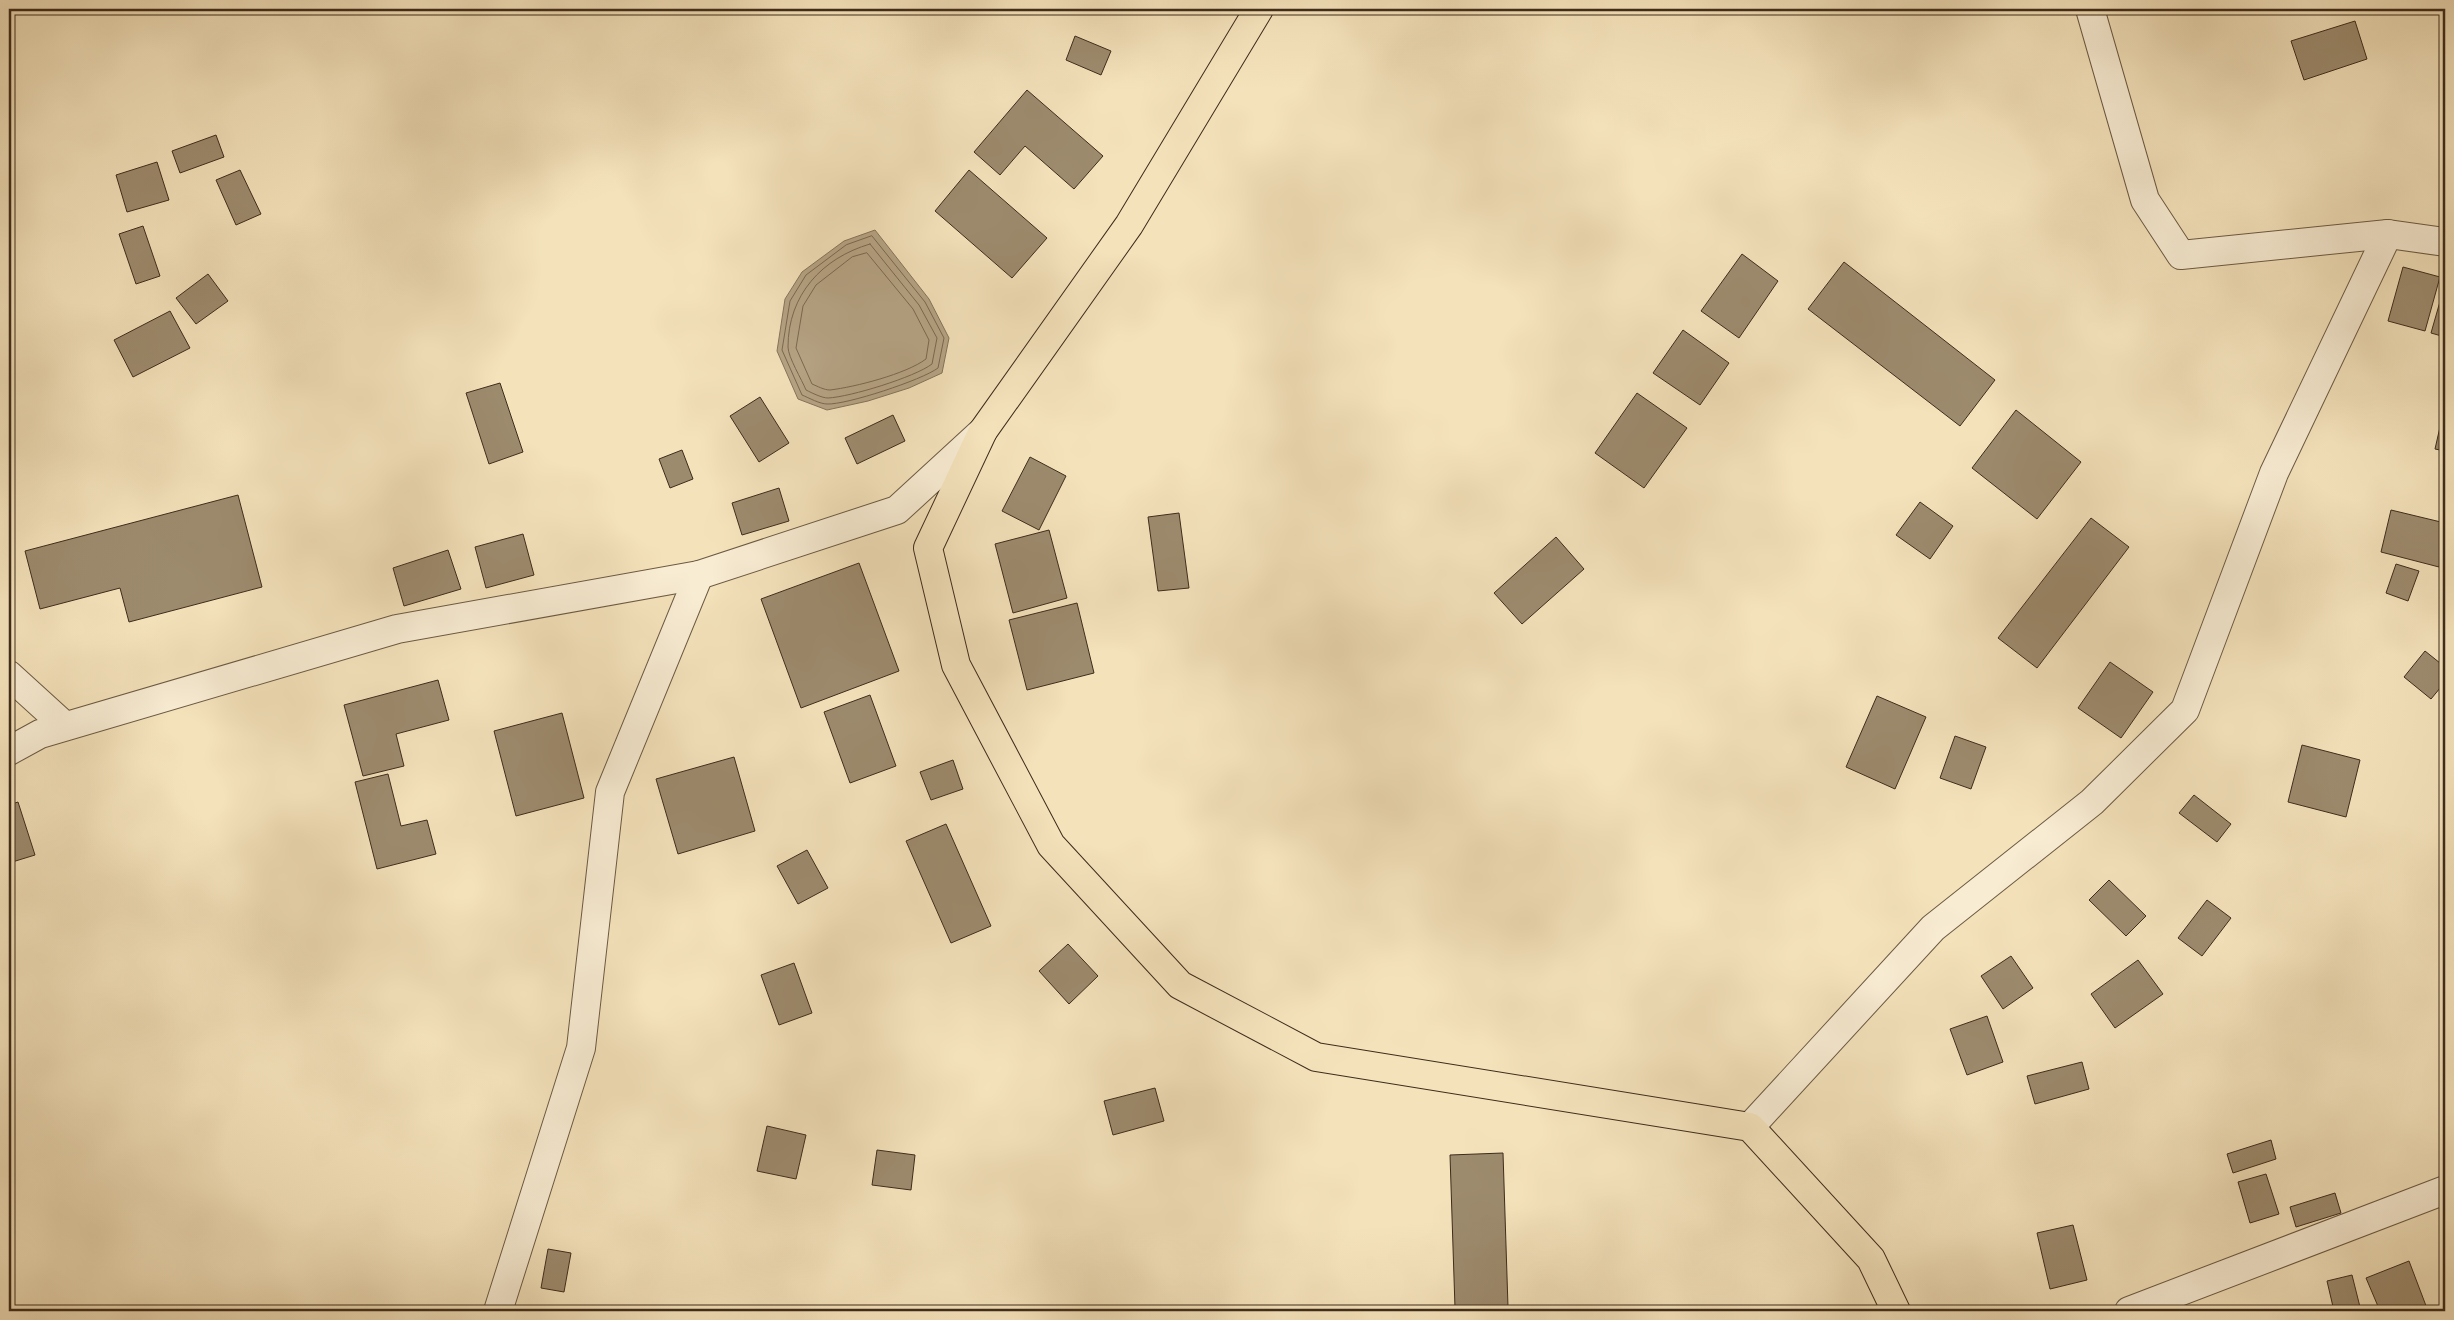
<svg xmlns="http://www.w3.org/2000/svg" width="2454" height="1320" viewBox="0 0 2454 1320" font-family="'IM FELL Great Primer',serif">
<rect width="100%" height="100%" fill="#f4e2bb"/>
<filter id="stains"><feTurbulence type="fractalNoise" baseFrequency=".004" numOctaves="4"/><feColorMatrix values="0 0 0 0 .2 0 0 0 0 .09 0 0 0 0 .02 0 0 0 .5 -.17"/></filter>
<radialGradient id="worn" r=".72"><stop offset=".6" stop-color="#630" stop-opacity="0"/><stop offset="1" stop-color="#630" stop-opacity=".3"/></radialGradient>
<!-- water -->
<polygon fill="#b6a485" stroke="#86745b" points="875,230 929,299 949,338 942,373 909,388 868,401 827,410 798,399 777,351 785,299 802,272 844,241"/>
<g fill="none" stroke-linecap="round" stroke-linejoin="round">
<!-- shore -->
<g stroke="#7a6850" stroke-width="1">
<path d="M872 236 925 302 944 338 938 368C922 380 846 405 827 404 820 404 809 398 802 395L782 350 790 301 806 275 846 245Z"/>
<path d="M870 244 919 305 937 338 932 364C915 377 850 397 828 398 822 398 812 393 806 390 802 380 788 357 788 347 788 295 822 258 870 244Z"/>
<path d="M867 253 913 309 929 340 926 359C906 374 855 387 830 390 824 390 817 386 812 384L796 348 803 306 816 285 852 257Z"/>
</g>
</g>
<!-- building -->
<g fill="#9d8b6e" stroke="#3e2c1b">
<polygon points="2355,21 2367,59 2304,80 2291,41"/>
<polygon points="1075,36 1111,51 1101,75 1066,60"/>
<polygon points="1027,90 1103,156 1074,189 1025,146 1000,175 974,152"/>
<polygon points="216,135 224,157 180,173 172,151"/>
<polygon points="157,162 169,200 127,212 116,175"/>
<polygon points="240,170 261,214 236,225 216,180"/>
<polygon points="969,170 1047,238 1012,278 935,211"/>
<polygon points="143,226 160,276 136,284 119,234"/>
<polygon points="1742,254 1778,281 1739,338 1701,311"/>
<polygon points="1844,262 1995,380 1960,426 1808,309"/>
<polygon points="2403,267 2440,277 2425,331 2388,321"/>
<polygon points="208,274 228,301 196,324 176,298"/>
<polygon points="2445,284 2445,337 2431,333"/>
<polygon points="170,311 190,348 133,377 114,340"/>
<polygon points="1683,330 1729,363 1700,405 1653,373"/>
<polygon points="500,383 523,452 489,464 466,393"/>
<polygon points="1637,393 1687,428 1644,488 1595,453"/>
<polygon points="760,397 789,443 759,462 730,416"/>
<polygon points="2445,405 2445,451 2435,449"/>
<polygon points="2016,410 2081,462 2037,519 1972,468"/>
<polygon points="893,415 905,441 857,464 845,438"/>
<polygon points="682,450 693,479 670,488 659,459"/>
<polygon points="1030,457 1066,476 1039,530 1002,511"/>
<polygon points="779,488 789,521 742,535 732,503"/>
<polygon points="238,495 262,587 129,622 120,588 40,609 25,551"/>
<polygon points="1920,502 1953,526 1930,559 1896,535"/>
<polygon points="2391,510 2445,523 2445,543 2439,567 2381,552"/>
<polygon points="1179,513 1189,588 1158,591 1148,517"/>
<polygon points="2091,518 2129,547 2037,668 1998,638"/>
<polygon points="1049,530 1067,598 1013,613 995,544"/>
<polygon points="523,534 534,575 486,588 475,547"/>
<polygon points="1556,537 1584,569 1522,624 1494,593"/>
<polygon points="448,550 461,589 404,606 393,568"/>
<polygon points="859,563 899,671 801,708 761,599"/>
<polygon points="2396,564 2419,571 2408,601 2386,593"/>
<polygon points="1077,603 1094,673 1027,690 1009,620"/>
<polygon points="2425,651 2445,667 2445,682 2431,699 2404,677"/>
<polygon points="2110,662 2153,692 2121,738 2078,708"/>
<polygon points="438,680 449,720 396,734 404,766 363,776 344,705"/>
<polygon points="870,695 896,766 850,783 824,712"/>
<polygon points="1877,696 1926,717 1895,789 1846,767"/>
<polygon points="562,713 584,798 516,816 494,731"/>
<polygon points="1955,736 1986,747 1971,789 1940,778"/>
<polygon points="2302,745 2360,760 2346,817 2288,802"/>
<polygon points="734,757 755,831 678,854 656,779"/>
<polygon points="953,760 963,789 931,800 920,772"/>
<polygon points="388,774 401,826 427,820 436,854 377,869 355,782"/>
<polygon points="2194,795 2231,824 2217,842 2179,813"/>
<polygon points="18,802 35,855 9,863 9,805"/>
<polygon points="946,824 991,926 951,943 906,841"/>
<polygon points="807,850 828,888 798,904 777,866"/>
<polygon points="2109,880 2146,916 2126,936 2089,900"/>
<polygon points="2207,900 2231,918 2202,956 2178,938"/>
<polygon points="1068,944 1098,976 1069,1004 1039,971"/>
<polygon points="2011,956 2033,988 2003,1009 1981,976"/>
<polygon points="2138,960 2163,994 2115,1028 2091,994"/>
<polygon points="794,963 812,1013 779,1025 761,975"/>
<polygon points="1987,1016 2003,1062 1967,1075 1950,1029"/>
<polygon points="2082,1062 2089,1089 2035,1104 2027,1076"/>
<polygon points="1155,1088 1164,1121 1113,1135 1104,1101"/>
<polygon points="767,1126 806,1135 796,1179 757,1171"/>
<polygon points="2271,1140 2276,1159 2233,1173 2227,1154"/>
<polygon points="877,1150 915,1155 911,1190 872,1185"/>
<polygon points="1503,1153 1508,1307 1455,1308 1450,1155"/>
<polygon points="2266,1174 2279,1214 2250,1223 2238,1182"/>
<polygon points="2335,1193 2341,1213 2296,1227 2290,1207"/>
<polygon points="2073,1225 2087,1280 2050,1289 2037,1233"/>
<polygon points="548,1249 571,1253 564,1292 541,1288"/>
<polygon points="2409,1261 2428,1311 2380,1311 2366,1278"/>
<polygon points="2352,1275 2361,1311 2334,1311 2327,1281"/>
</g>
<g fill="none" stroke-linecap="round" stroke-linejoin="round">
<!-- minor casing -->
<g stroke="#6c5a43" stroke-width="30">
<g id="minor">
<polyline points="2090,9 2145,200 2181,255 2388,234 2445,242"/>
<polyline points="9,675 65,726"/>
<polyline points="9,751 40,734 397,629 699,575 897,510 983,431"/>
<polyline points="1750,1127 1933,928 2092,802 2185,710 2274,473 2388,234"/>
<polyline points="498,1311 581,1048 610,792 699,575"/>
<polyline points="2129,1311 2445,1190"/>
</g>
</g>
<!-- major casing -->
<g stroke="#3e2c1b" stroke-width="30">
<polyline id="major" points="1259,9 1129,225 983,431 928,548 956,665 1051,845 1180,985 1316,1057 1750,1127 1871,1259 1896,1311"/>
</g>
<!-- minor -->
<use href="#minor" stroke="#f8ecd3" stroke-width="28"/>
<!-- major -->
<use href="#major" stroke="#f4e2bb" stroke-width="28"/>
</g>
<!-- margin -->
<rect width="2454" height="1320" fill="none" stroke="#f4e2bb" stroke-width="30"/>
<rect x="10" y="10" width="2434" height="1300" fill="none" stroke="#3e2c1b" stroke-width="2.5"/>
<rect x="15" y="15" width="2424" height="1290" fill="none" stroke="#3e2c1b"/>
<rect width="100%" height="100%" filter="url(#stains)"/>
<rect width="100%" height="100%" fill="url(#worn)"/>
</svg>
